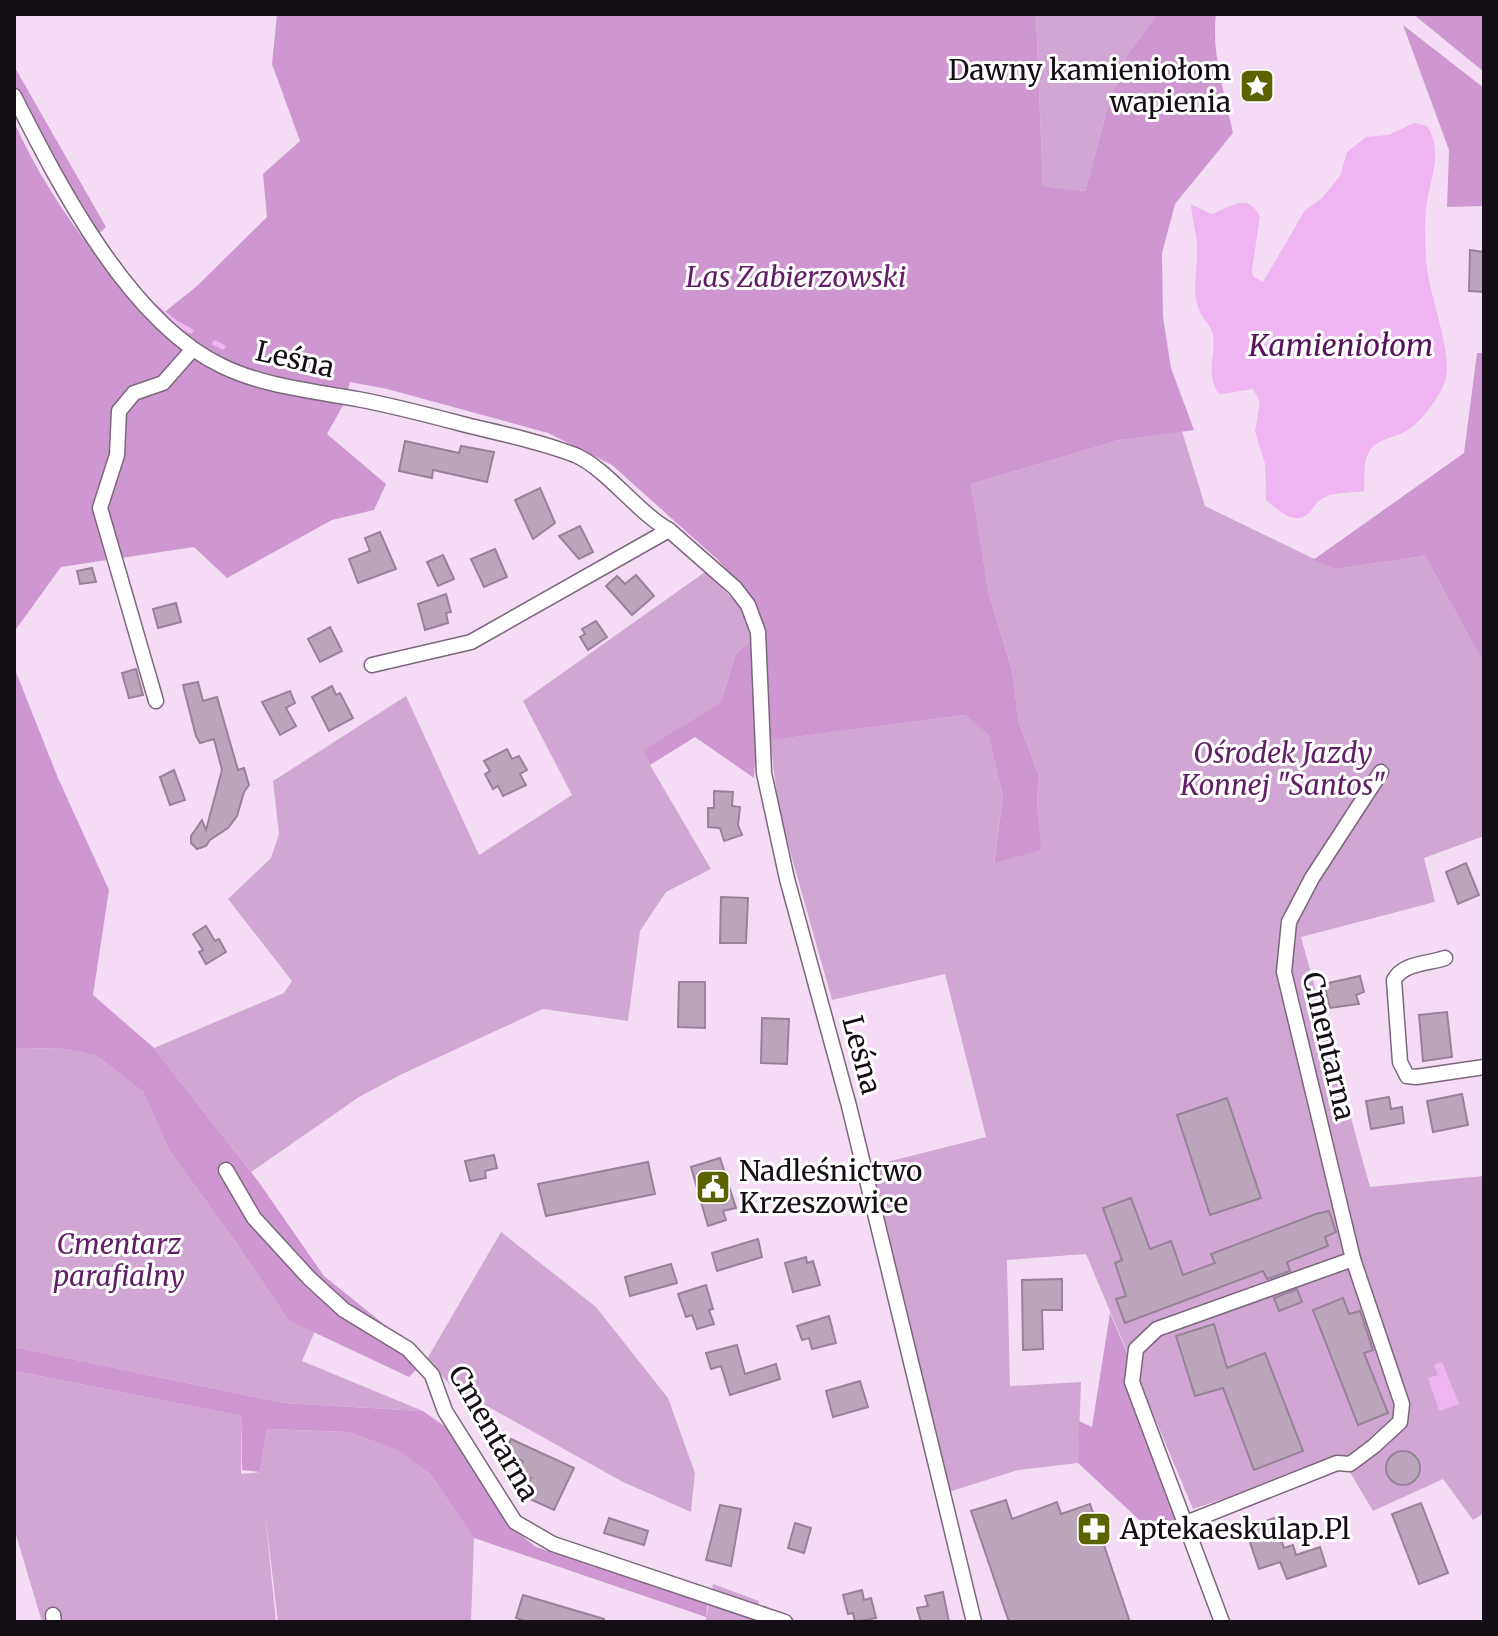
<svg xmlns="http://www.w3.org/2000/svg" width="1498" height="1636" viewBox="0 0 1498 1636" font-family="Merriweather,serif">
<rect width="100%" height="100%" fill="#f4ddf4"/>
<!-- green -->
<g fill="#d2a6d4">
<polygon points="1036,14 1157,14 1127,55 1106,113 1085,191 1043,186"/>
<polygon points="1182,431 1205,506 1335,569 1425,556 1484,664 1484,836 1424,858 1435,902 1301,937 1370,1187 1483,1176 1484,1513 1473,1520 1443,1479 1373,1511 1348,1469 1339,1460 1193,1509 1086,1254 1007,1260 1010,1386 1081,1382 1078,1463 1018,1470 949,1492 871,1166 986,1137 945,974 832,1000 779,812 770,740 965,715 988,733 1003,797 994,862 1040,850 1037,802 1039,776 1019,723 1012,670 989,594 971,484 1120,440"/>
<polygon points="705,572 740,606 754,637 735,655 721,702 645,750 650,765 711,869 666,892 640,931 628,1021 543,1009 400,1075 359,1097 251,1172 154,1048 284,993 292,981 228,899 271,858 279,834 273,781 406,696 479,855 572,795 523,701"/>
<polygon points="60,1048 97,1056 143,1092 170,1152 230,1234 288,1320 315,1331 302,1361 423,1411 284,1403 14,1347 14,1049"/>
<polygon points="501,1232 596,1307 668,1398 695,1473 691,1512 623,1482 451,1386 427,1359"/>
<polygon points="14,1371 242,1416 241,1474 260,1472 267,1429 348,1432 399,1450 430,1474 474,1538 471,1622 278,1622 265,1513 276,1622 42,1622 14,1528"/>
<polygon points="713,1584 759,1601 758,1622 705,1622"/>
</g>
<!-- forest -->
<g fill="#cf97d2">
<path d="M277 14H1036L1043 186 1085 191 1106 113 1127 55 1157 14H1216C1211 53 1225 95 1233 133L1175 204 1162 253 1163 317 1171 368 1194 430 1120 440 971 484 989 594 1012 670 1019 723 1039 776 1037 802 1041 850 994 863 1003 797 988 734 965 715 756 742 754 778 695 737 650 765 644 750 721 702 735 655 754 637 749 596 718 560 612 465 548 433 387 389 350 382 345 402 327 434 386 484 374 510 332 520 227 578 194 547 61 567 14 632V122C47 196 98 262 152 322L197 286 267 217 263 174 300 141 272 64Z"/>
<polygon points="1413,14 1478,14 1484,18 1484,72"/>
<polygon points="1403,25 1484,88 1484,206 1447,207 1449,150"/>
<polygon points="14,66 106,227 97,235 45,150 14,88"/>
<polygon points="1477,353 1484,353 1484,664 1425,556 1335,569 1313,560 1464,453"/>
<polygon points="14,667 58,778 109,890 93,995 154,1048 258,1181 324,1276 427,1359 409,1377 288,1320 230,1234 170,1152 143,1092 97,1056 60,1048 14,1049"/>
<polygon points="1110,1313 1130,1360 1182,1531 1162,1541 1078,1463 1079,1421 1092,1427"/>
<polygon points="14,1347 284,1403 423,1411 447,1428 508,1525 536,1547 708,1602 706,1617 474,1538 430,1474 398,1450 348,1432 267,1429 260,1472 242,1470 242,1416 14,1371"/>
</g>
<!-- water -->
<g fill="#efb5f2">
<path d="M1414 123 1427 126C1442 149 1433 171 1428 196 1424 215 1425 237 1426 257 1427 292 1452 347 1446 377 1444 392 1421 422 1408 430 1394 439 1375 438 1368 454 1363 464 1365 480 1364 491 1352 493 1335 492 1325 497 1318 500 1315 505 1311 511 1295 528 1280 511 1266 500L1265 464 1255 431 1260 402 1253 389 1222 394 1218 393C1204 369 1218 354 1212 332 1210 325 1202 318 1199 310 1192 292 1197 273 1197 254 1198 237 1192 221 1191 204L1211 214C1232 207 1248 191 1260 217L1252 270 1253 276 1263 282 1305 210 1321 199 1340 176 1347 152 1366 137 1388 135Z"/>
<polygon points="1442,1362 1459,1404 1439,1411 1428,1378 1438,1375 1434,1365"/>
</g>
<g fill="none" stroke-linecap="round" stroke-linejoin="round">
<!-- stream -->
<g stroke="#efb5f2" stroke-width="5">
<polyline points="155,306 176,323 191,331"/>
<polyline points="215,343 223,347"/>
</g>
</g>
<!-- building -->
<g fill="#baa5bb" stroke="#978298" stroke-width="2">
<polygon points="1470,250 1484,252 1484,292 1469,291"/>
<polygon points="405,441 459,453 461,446 494,452 487,482 433,470 432,478 399,471"/>
<polygon points="540,488 555,523 533,539 515,500"/>
<polygon points="580,526 593,552 579,559 559,536"/>
<polygon points="380,532 396,569 358,583 349,559 370,551 365,538"/>
<polygon points="495,549 507,577 484,587 471,559"/>
<polygon points="443,555 454,579 438,586 427,562"/>
<polygon points="92,568 96,582 80,584 77,571"/>
<polygon points="636,575 654,596 632,615 606,586 617,576 625,584"/>
<polygon points="446,594 451,612 446,613 448,623 425,630 418,604"/>
<polygon points="176,603 181,622 158,628 153,609"/>
<polygon points="596,621 607,637 588,650 580,637 585,634 582,629"/>
<polygon points="330,627 342,651 320,662 308,639"/>
<polygon points="136,669 143,695 129,698 122,673"/>
<polygon points="198,682 203,701 217,697 238,770 244,768 249,785 244,792 237,816 228,828 210,840 206,846 197,849 191,843 191,836 202,820 206,830 222,770 214,739 200,743 196,736 183,685"/>
<polygon points="332,686 336,695 340,693 353,718 329,731 312,697"/>
<polygon points="290,691 295,703 286,708 296,726 280,735 262,702"/>
<polygon points="507,749 512,759 519,756 527,770 520,774 526,785 503,796 498,786 493,789 485,774 490,771 484,761"/>
<polygon points="174,770 185,800 170,805 160,777"/>
<polygon points="714,791 733,792 732,806 740,807 738,825 742,835 724,841 720,828 708,827 708,808 714,808"/>
<polygon points="1466,863 1479,895 1458,904 1446,872"/>
<polygon points="721,897 748,898 746,943 720,943"/>
<polygon points="206,926 215,941 219,939 226,952 206,964 199,952 203,950 193,934"/>
<polygon points="1360,976 1364,992 1356,995 1359,1004 1330,1008 1324,984"/>
<polygon points="679,982 705,982 705,1028 678,1027"/>
<polygon points="1447,1012 1452,1057 1423,1061 1419,1015"/>
<polygon points="762,1018 789,1019 787,1064 761,1063"/>
<polygon points="1462,1094 1468,1125 1433,1132 1427,1101"/>
<polygon points="1389,1097 1391,1109 1402,1107 1404,1123 1371,1129 1366,1101"/>
<polygon points="1227,1098 1261,1198 1210,1215 1177,1115"/>
<polygon points="494,1155 497,1168 485,1171 486,1178 470,1181 465,1161"/>
<polygon points="720,1158 736,1208 723,1211 726,1220 708,1226 691,1167"/>
<polygon points="648,1162 655,1194 546,1216 538,1184"/>
<polygon points="1131,1198 1150,1249 1171,1241 1183,1275 1215,1263 1211,1254 1316,1214 1329,1211 1336,1232 1325,1237 1328,1246 1287,1262 1290,1271 1267,1279 1263,1271 1125,1323 1116,1299 1126,1296 1115,1263 1122,1260 1103,1208"/>
<polygon points="758,1239 762,1257 717,1271 712,1253"/>
<polygon points="806,1257 807,1263 813,1261 820,1285 793,1292 785,1263"/>
<polygon points="671,1264 677,1283 630,1296 625,1277"/>
<polygon points="1062,1279 1062,1310 1042,1310 1043,1349 1023,1350 1022,1280"/>
<polygon points="706,1285 713,1309 709,1310 714,1324 697,1329 692,1315 686,1317 678,1294"/>
<polygon points="1297,1289 1302,1302 1279,1311 1274,1298"/>
<polygon points="1343,1298 1349,1314 1360,1311 1373,1350 1364,1353 1388,1413 1358,1425 1313,1310"/>
<polygon points="829,1316 836,1343 812,1349 809,1338 802,1340 797,1326"/>
<polygon points="1214,1324 1227,1368 1265,1353 1303,1451 1254,1470 1223,1388 1195,1396 1176,1336"/>
<polygon points="737,1345 745,1374 776,1364 780,1379 730,1395 721,1366 711,1369 706,1353"/>
<polygon points="860,1381 868,1407 833,1417 826,1391"/>
<polygon points="511,1439 574,1468 554,1510 523,1496 531,1478 518,1472 523,1461 505,1452"/>
<circle cx="1403" cy="1468" r="17"/>
<polygon points="1006,1500 1012,1519 1057,1502 1061,1514 1090,1504 1130,1622 1009,1622 971,1511"/>
<polygon points="1421,1503 1448,1573 1419,1584 1392,1514"/>
<polygon points="720,1505 741,1509 731,1566 706,1560"/>
<polygon points="609,1518 648,1531 644,1545 604,1533"/>
<polygon points="1274,1518 1284,1548 1293,1545 1296,1555 1320,1547 1326,1566 1287,1579 1280,1562 1259,1569 1245,1528"/>
<polygon points="795,1523 811,1528 804,1553 788,1548"/>
<polygon points="862,1590 864,1600 871,1598 876,1618 855,1622 853,1613 848,1614 843,1595"/>
<polygon points="943,1592 949,1622 921,1622 917,1608 928,1606 925,1596"/>
<polygon points="523,1595 604,1619 603,1622 527,1622 516,1618"/>
</g>
<g fill="none" stroke-linecap="round" stroke-linejoin="round">
<!-- minor casing -->
<g stroke="#7b677c" stroke-width="17">
<g id="minor">
<path d="M14 96C59 185 129 322 222 366 263 386 313 391 357 399 395 406 432 416 470 426 504 434 541 442 575 455 606 468 638 513 669 530"/>
<polyline points="372,665 471,642 669,530 735,588 748,605 758,632 764,773 787,879 849,1106 974,1622"/>
<polyline points="156,701 100,508 117,455 119,411 134,393 163,383 192,350"/>
<path d="M1445 958C1427 964 1403 963 1394 980L1400 1062 1407 1076 1416 1077 1484 1067"/>
<polyline points="226,1170 254,1218 310,1279 344,1310 408,1349 432,1375 445,1411 515,1522 553,1544 785,1622"/>
<polyline points="1353,1259 1284,972 1289,922 1312,878 1381,772"/>
<polyline points="1186,1523 1337,1463 1350,1464 1374,1446 1400,1422 1402,1404 1353,1259 1157,1329 1136,1349 1132,1382 1222,1622"/>
<polyline points="53,1615 54,1622"/>
</g>
</g>
<!-- minor -->
<use href="#minor" stroke="#fff" stroke-width="14"/>
</g>
<!-- icons -->
<defs>
<g id="sight-square" transform="scale(1.8)"><rect x="-9" y="-9" width="18" height="18" rx="4" fill="#5b6300" stroke="#fff"/><path d="M0-6L1.8-2.2L6-1.7L2.9 1.2L3.7 5.4L0 3.3L-3.7 5.4L-2.9 1.2L-6-1.7L-1.8-2.2Z" fill="#fff"/></g>
<g id="civic-square" transform="scale(1.8)"><rect x="-9" y="-9" width="18" height="18" rx="4" fill="#5b6300" stroke="#fff"/><path d="M-.6-6.5H3V-4.5H.6V-3L4-1V1h2V6H-6V1h2V-1L-.6-3ZM-1.2 2.5V6h2.4V2.5Z" fill="#fff"/></g>
<g id="pharmacy-square" transform="scale(1.8)"><rect x="-9" y="-9" width="18" height="18" rx="4" fill="#5b6300" stroke="#fff"/><path d="M-2-6h4v4h4v4h-4v4h-4v-4h-4v-4h4Z" fill="#fff"/></g>
</defs>
<g fill-rule="evenodd">
<use href="#sight-square" x="1257" y="86"/>
<use href="#civic-square" x="713" y="1187"/>
<use href="#pharmacy-square" x="1094" y="1529"/>
</g>
<g text-anchor="middle" dominant-baseline="central" stroke-width="6" stroke-linejoin="round" paint-order="stroke">
<!-- poi labels -->
<g font-size="28" fill="#160e16" stroke="#fff" text-anchor="start">
<text x="1231" y="70" text-anchor="end">Dawny kamieniołom<tspan x="1231" dy="32">wapienia</tspan></text>
<text x="739" y="1171">Nadleśnictwo<tspan x="739" dy="32">Krzeszowice</tspan></text>
<text x="1120" y="1529">Aptekaeskulap.Pl</text>
</g>
<!-- park labels -->
<g font-size="28" font-style="italic" fill="#611e66" stroke="#fff">
<text x="796" y="277">Las Zabierzowski</text>
<text x="1283" y="753">Ośrodek Jazdy<tspan x="1283" dy="32">Konnej "Santos"</tspan></text>
<text x="119" y="1244">Cmentarz<tspan x="119" dy="32">parafialny</tspan></text>
</g>
<!-- street labels -->
<g font-size="28" fill="#160e16" stroke="#fff">
<text transform="translate(295 359) rotate(13)">Leśna</text>
<text transform="translate(1329 1046) rotate(77)">Cmentarna</text>
<text transform="translate(862 1055) rotate(75)">Leśna</text>
<text transform="translate(494 1433) rotate(60)">Cmentarna</text>
</g>
<!-- water labels -->
<g font-size="30" font-style="italic" fill="#56125b" stroke="#fff">
<text x="1341" y="345">Kamieniołom</text>
</g>
</g>
<!-- border -->
<rect width="1498" height="1636" fill="none" stroke="#160e16" stroke-width="32"/>
</svg>
